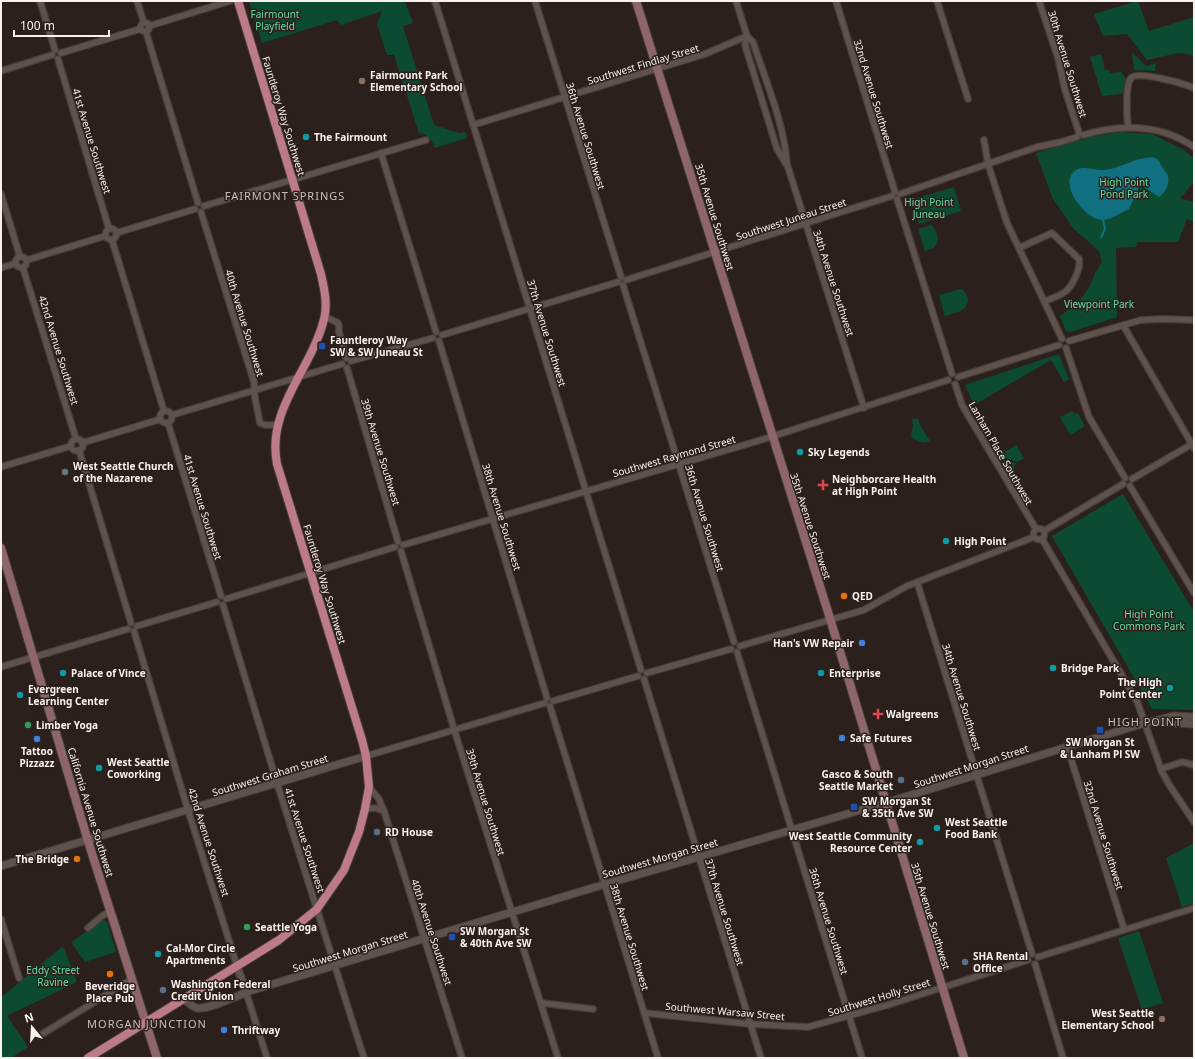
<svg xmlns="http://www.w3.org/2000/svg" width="1195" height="1059" viewBox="0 0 1195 1059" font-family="'Noto Sans',sans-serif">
<rect width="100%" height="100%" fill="#2c201c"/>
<!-- green -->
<g fill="#0c4b31">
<path d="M249 1H401L406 4 413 23 403 26 434 125 459 133 466 132 467 138 435 148C432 139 428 135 419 133L394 55H387L377 24 382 11 341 25 337 20 262 43Z"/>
<polygon points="1137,1 1138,1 1149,31 1194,17 1194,55 1178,53 1147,60 1127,34 1103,36 1094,14"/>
<polygon points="1132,52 1145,65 1147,66 1156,63 1155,71 1134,70"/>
<polygon points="1101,54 1105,70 1109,70 1110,73 1121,72 1126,79 1122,94 1102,96 1090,57"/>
<path d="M1120 132 1152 134 1182 149 1194 158V181L1180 199 1194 202V222L1187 219 1178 242H1137L1136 247 1116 248 1117 317 1071 332 1066 331 1060 316C1071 308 1082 300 1089 287 1093 279 1096 270 1102 262L1099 251 1073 228 1052 197 1036 153 1091 137Z"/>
<polygon points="954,187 961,211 919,224 911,200"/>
<path d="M931 225C938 230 941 244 932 249 931 249 925 251 925 252L918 229Z"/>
<path d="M961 289C965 291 967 294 968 299 968 312 954 313 945 316L939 295Z"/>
<polygon points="1059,354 1069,379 1064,382 1051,360 974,405 965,385"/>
<polygon points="1072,411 1075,414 1078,413 1085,426 1070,435 1060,417"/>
<path d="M918 418 920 425 930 441C922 444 916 442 911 436L913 426 912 419Z"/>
<polygon points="1016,445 1024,458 1017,462 1004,457 1003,453"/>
<path d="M1003 459 1016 463 1014 467V478C1008 474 1002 466 1003 459Z"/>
<polygon points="1123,494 1194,612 1194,710 1152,709 1052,536"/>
<polygon points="1194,843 1194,903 1182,907 1166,858"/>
<polygon points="103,920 107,922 116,952 85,962 71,942"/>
<polygon points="1139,931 1163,1003 1142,1010 1118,938"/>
<polygon points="63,946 77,982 7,1016 28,1047 11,1058 1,1058 1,996 4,995"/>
</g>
<!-- water -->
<path fill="#107081" d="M1145 158C1148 158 1152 157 1155 158 1160 160 1160 165 1163 168 1164 170 1166 172 1167 174 1171 182 1166 192 1159 197L1144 187H1139L1129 209C1121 213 1111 219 1103 220 1085 220 1057 183 1076 170 1084 165 1095 171 1104 170 1118 169 1131 160 1145 158Z"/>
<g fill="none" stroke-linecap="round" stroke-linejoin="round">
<!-- stream -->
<polyline stroke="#107081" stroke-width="2" points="1101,237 1105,229 1103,220"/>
<!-- minor casing -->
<g stroke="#463d3a" stroke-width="8">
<g id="minor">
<polyline points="40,1 55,50"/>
<polyline points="137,1 144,23"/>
<polyline points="435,1 641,670"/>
<polyline points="535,1 621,277"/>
<path d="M736 1 747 36 753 42C766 82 784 123 787 164L864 408"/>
<polyline points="836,1 895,192"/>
<polyline points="937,1 968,99"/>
<polyline points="1039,1 1058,58 1065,90 1079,133"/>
<circle cx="145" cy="27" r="4.5"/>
<polyline points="149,26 230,1"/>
<polyline points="146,32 198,203"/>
<polyline points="747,36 745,45 777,149 786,164"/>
<polyline points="61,53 140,29"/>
<polyline points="58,59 109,229"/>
<polyline points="1,71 52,55"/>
<polyline points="473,125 705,54 747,36"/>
<path d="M1128 127C1127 117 1125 85 1131 78 1137 70 1185 84 1194 88"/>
<path d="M1083 135C1121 124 1161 124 1194 147"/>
<polyline points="984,140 988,164 1007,223 1062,339"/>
<polyline points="381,153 436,332"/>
<polyline points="1,194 20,257"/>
<polyline points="900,194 1037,147 1061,142 1077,137"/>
<polyline points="897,199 952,374"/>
<polyline points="204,206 426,140"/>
<polyline points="201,212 254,382 255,398 260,423 265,425 277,425"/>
<circle cx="111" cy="234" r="5.5"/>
<polyline points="116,233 195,209"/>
<polyline points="112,240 164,411"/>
<path d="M1019 248 1052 233 1079 259C1081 268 1073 285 1066 291 1060 296 1051 299 1045 301"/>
<circle cx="21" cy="262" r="5.5"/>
<polyline points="27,260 105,236"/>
<polyline points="1,268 16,263"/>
<polyline points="23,268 76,439"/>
<polyline points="626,280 892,196"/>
<polyline points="623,285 734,642"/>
<polyline points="324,316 338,323 339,326 339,332 346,358"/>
<polyline points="1123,325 1194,448"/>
<polyline points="442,335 618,282"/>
<polyline points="439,341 547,698"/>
<polyline points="1069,341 1141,320 1162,319 1194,320"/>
<polyline points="1066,348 1089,417 1125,478"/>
<polyline points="351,361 433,338"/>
<polyline points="347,368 398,542"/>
<polyline points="958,377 1059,345"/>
<polyline points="955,384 962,405 1036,529"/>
<circle cx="166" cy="417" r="6"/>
<polyline points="172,415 342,364"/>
<polyline points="168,423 221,596"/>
<circle cx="77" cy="445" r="6"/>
<polyline points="82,443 161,419"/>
<polyline points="79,450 131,623"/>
<polyline points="1,467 71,446"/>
<polyline points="1132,479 1194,443"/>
<polyline points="1130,486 1194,593"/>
<circle cx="1039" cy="534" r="5.5"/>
<polyline points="1044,531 1123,484"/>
<polyline points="1042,539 1137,701 1162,772 1170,786 1194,822"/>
<polyline points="403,545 761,440 948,380"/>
<polyline points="401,551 454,729 558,1058"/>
<polyline points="917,582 1032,954"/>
<polyline points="226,599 395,547"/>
<polyline points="223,605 277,783 364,1058"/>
<polyline points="137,626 217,602"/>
<polyline points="134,631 188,810 237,966"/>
<polyline points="740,646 864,610 907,586 1034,537"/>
<polyline points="737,652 862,1058"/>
<polyline points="1,667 128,629"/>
<polyline points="647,673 731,649"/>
<polyline points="644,679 761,1058"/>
<polyline points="553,701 638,676"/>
<polyline points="550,706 658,1058"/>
<polyline points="1067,746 1124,929"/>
<polyline points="366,756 545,703"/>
<polyline points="1161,769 1182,762 1194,765"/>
<polyline points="369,787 379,799 384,811 462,1058"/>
<polyline points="365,809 376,808 384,811"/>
<polyline points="1,919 19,978"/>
<polyline points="88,928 102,916 111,911"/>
<polyline points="1038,957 1194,908"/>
<polyline points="1035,964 1063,1058"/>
<polyline points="246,992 267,1058"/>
<polyline points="541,1003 593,1009"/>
<polyline points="645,1013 750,1024 808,1027 891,1004 1028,960"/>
<polyline points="39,1036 132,979"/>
</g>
</g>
<!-- tertiary casing -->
<g stroke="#463d3a" stroke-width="9">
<g id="tertiary">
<polyline points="1161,722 1194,724"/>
<polyline points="1,866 366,756"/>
<polyline points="237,966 246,992"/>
<path d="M184 999C188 1002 192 1007 197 1008 209 1010 240 994 253 990L599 886 885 803 1145 723 1174 716 1194 717"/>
</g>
</g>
<!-- secondary casing -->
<g stroke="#463d3a" stroke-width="10">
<g id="secondary">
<polyline points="636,1 828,612 964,1058"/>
<polyline points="1,548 88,841 157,1058"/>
</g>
</g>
<!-- primary casing -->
<g stroke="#463d3a" stroke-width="10">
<path id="primary" d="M88 1058 279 940 317 909 344 870 359 832 365 809 369 787 366 756 362 740 277 464C266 409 312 369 324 319 328 304 324 288 321 274L238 1"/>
</g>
<!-- minor -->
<use href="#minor" stroke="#5f524d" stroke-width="5.5"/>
<!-- tertiary -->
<use href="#tertiary" stroke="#5f524d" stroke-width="7"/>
<!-- secondary -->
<use href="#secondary" stroke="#8e666a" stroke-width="8"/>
<!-- primary -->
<use href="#primary" stroke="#bd7a87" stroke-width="8"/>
</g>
<!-- markers -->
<g fill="#8d6e63" stroke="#2c201c" stroke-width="1.5">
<circle cx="362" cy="81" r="4"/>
<circle cx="1162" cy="1019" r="4"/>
</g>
<g fill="#0f9aa8" stroke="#2c201c" stroke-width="1.5">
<circle cx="306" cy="137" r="4"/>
<circle cx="800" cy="452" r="4"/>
<circle cx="946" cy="541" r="4"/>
<circle cx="1053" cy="668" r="4"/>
<circle cx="63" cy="673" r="4"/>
<circle cx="821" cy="673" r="4"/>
<circle cx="1170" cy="688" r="4"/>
<circle cx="20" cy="695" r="4"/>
<circle cx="99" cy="768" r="4"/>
<circle cx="937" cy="828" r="4"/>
<circle cx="920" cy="842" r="4"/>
<circle cx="158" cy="954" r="4"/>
</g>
<g fill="#1a4fb4" stroke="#2c201c" stroke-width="1.5">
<rect x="318" y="342" width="8" height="8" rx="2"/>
<rect x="1096" y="726" width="8" height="8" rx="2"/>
<rect x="850" y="803" width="8" height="8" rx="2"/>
<rect x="448" y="933" width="8" height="8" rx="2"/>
</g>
<circle fill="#6b7280" stroke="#2c201c" stroke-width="1.5" cx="65" cy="472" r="4"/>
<g fill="#e0444e" stroke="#2c201c" stroke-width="1.5">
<path d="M821 479h4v4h4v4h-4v4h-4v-4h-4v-4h4z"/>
<path d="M876 708h4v4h4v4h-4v4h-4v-4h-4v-4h4z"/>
</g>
<g fill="#e8710a" stroke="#2c201c" stroke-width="1.5">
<circle cx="844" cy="596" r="4"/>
<circle cx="77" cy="859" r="4"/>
<circle cx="110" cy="974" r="4"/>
</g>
<g fill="#3f7fe0" stroke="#2c201c" stroke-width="1.5">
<circle cx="862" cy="643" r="4"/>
<circle cx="842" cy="738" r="4"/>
<circle cx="37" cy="739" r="4"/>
<circle cx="224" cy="1030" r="4"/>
</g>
<g fill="#2e9e5b" stroke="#2c201c" stroke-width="1.5">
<circle cx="28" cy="725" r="4"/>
<circle cx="247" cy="927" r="4"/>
</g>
<g fill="#5c6f8a" stroke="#2c201c" stroke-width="1.5">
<circle cx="901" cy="780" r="4"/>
<circle cx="377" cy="832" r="4"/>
<circle cx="965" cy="962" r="4"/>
<circle cx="163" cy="990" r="4"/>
</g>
<g text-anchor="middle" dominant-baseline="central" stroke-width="3" stroke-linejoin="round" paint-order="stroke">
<!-- park labels -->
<g font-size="10" fill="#65dca4" stroke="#2c201c">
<text x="275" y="14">Fairmount<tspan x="275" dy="12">Playfield</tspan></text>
<text x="1124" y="182">High Point<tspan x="1124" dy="12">Pond Park</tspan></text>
<text x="929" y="202">High Point<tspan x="929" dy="12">Juneau</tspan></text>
<text x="1099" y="304">Viewpoint Park</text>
<text x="1149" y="614">High Point<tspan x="1149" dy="12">Commons Park</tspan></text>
<text x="53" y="970">Eddy Street<tspan x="53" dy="12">Ravine</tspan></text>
</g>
<!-- street labels -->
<g font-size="10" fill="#f9f1ee" stroke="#2c201c">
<text transform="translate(643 64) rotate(-17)">Southwest Findlay Street</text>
<text transform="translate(1068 64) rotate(73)">30th Avenue Southwest</text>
<text transform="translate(874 94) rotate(73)">32nd Avenue Southwest</text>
<text transform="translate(284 116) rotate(73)">Fauntleroy Way Southwest</text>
<text transform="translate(586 136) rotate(73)">36th Avenue Southwest</text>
<text transform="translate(92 141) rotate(73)">41st Avenue Southwest</text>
<text transform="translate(715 217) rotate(73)">35th Avenue Southwest</text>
<text transform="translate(791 219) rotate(-18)">Southwest Juneau Street</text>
<text transform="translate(834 283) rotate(72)">34th Avenue Southwest</text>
<text transform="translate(245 323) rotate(73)">40th Avenue Southwest</text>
<text transform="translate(547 333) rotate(73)">37th Avenue Southwest</text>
<text transform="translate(59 350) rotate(73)">42nd Avenue Southwest</text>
<text transform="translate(381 452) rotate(73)">39th Avenue Southwest</text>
<text transform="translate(1001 453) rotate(60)">Lanham Place Southwest</text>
<text transform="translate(674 456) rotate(-16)">Southwest Raymond Street</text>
<text transform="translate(203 507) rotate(73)">41st Avenue Southwest</text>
<text transform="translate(502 517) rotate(73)">38th Avenue Southwest</text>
<text transform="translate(705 518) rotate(73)">36th Avenue Southwest</text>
<text transform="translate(811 526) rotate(72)">35th Avenue Southwest</text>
<text transform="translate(325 584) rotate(73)">Fauntleroy Way Southwest</text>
<text transform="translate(962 697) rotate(73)">34th Avenue Southwest</text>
<text transform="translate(971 766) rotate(-18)">Southwest Morgan Street</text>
<text transform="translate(270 775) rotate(-17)">Southwest Graham Street</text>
<text transform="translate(486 802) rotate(73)">39th Avenue Southwest</text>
<text transform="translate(91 812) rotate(73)">California Avenue Southwest</text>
<text transform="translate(1104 835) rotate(73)">32nd Avenue Southwest</text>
<text transform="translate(305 840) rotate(72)">41st Avenue Southwest</text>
<text transform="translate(209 842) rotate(72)">42nd Avenue Southwest</text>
<text transform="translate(660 858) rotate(-16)">Southwest Morgan Street</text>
<text transform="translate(725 912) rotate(73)">37th Avenue Southwest</text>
<text transform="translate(931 916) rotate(73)">35th Avenue Southwest</text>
<text transform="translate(829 921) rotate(73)">36th Avenue Southwest</text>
<text transform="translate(432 932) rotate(72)">40th Avenue Southwest</text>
<text transform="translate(630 937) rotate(73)">38th Avenue Southwest</text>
<text transform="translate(350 951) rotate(-17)">Southwest Morgan Street</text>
<text transform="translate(879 997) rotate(-17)">Southwest Holly Street</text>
<text transform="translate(725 1011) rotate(5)">Southwest Warsaw Street</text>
</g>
<!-- poi labels -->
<g font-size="10" font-weight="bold" fill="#f9f1ee" stroke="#2c201c" text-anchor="start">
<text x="370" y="75">Fairmount Park<tspan x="370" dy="12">Elementary School</tspan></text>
<text x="314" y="137">The Fairmount</text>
<text x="330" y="340">Fauntleroy Way<tspan x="330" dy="12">SW &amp; SW Juneau St</tspan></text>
<text x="808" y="452">Sky Legends</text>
<text x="73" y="466">West Seattle Church<tspan x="73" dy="12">of the Nazarene</tspan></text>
<text x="832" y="479">Neighborcare Health<tspan x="832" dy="12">at High Point</tspan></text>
<text x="954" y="541">High Point</text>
<text x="852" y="596">QED</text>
<text x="854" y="643" text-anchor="end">Han's VW Repair</text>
<text x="1061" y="668">Bridge Park</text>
<text x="71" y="673">Palace of Vince</text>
<text x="829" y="673">Enterprise</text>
<text x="1162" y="682" text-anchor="end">The High<tspan x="1162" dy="12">Point Center</tspan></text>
<text x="28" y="689">Evergreen<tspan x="28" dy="12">Learning Center</tspan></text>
<text x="886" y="714">Walgreens</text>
<text x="36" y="725">Limber Yoga</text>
<text x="850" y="738">Safe Futures</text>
<text x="1100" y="742" text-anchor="middle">SW Morgan St<tspan x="1100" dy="12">&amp; Lanham Pl SW</tspan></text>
<text x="37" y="751" text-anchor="middle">Tattoo<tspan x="37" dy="12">Pizzazz</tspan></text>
<text x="107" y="762">West Seattle<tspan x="107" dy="12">Coworking</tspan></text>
<text x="893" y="774" text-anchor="end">Gasco &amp; South<tspan x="893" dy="12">Seattle Market</tspan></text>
<text x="862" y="801">SW Morgan St<tspan x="862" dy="12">&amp; 35th Ave SW</tspan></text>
<text x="945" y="822">West Seattle<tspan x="945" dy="12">Food Bank</tspan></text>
<text x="385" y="832">RD House</text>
<text x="912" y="836" text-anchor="end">West Seattle Community<tspan x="912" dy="12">Resource Center</tspan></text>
<text x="69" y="859" text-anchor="end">The Bridge</text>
<text x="255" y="927">Seattle Yoga</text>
<text x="460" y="931">SW Morgan St<tspan x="460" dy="12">&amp; 40th Ave SW</tspan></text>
<text x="166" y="948">Cal-Mor Circle<tspan x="166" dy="12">Apartments</tspan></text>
<text x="973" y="956">SHA Rental<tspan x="973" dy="12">Office</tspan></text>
<text x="171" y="984">Washington Federal<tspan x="171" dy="12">Credit Union</tspan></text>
<text x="110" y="986" text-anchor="middle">Beveridge<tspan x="110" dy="12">Place Pub</tspan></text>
<text x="1154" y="1013" text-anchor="end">West Seattle<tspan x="1154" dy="12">Elementary School</tspan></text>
<text x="232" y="1030">Thriftway</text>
</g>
<!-- neighbourhood labels -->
<g font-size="11" letter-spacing="1" fill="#ccbcb6" stroke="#2c201c">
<text x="285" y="195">FAIRMONT SPRINGS</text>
<text x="1145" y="721">HIGH POINT</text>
<text x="147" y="1023">MORGAN JUNCTION</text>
</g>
</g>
<!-- border -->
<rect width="1195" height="1059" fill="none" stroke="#f9f1ee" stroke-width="4"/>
<!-- north arrow -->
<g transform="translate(32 1027) rotate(342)" stroke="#2c201c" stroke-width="3" paint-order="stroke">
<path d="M0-3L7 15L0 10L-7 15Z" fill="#f9f1ee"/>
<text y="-6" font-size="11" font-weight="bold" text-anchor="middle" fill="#f9f1ee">N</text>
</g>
<!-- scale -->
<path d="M14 30v6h95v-6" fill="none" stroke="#f9f1ee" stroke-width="2"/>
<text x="20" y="30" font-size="12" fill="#f9f1ee" stroke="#2c201c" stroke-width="3" paint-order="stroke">100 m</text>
</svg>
